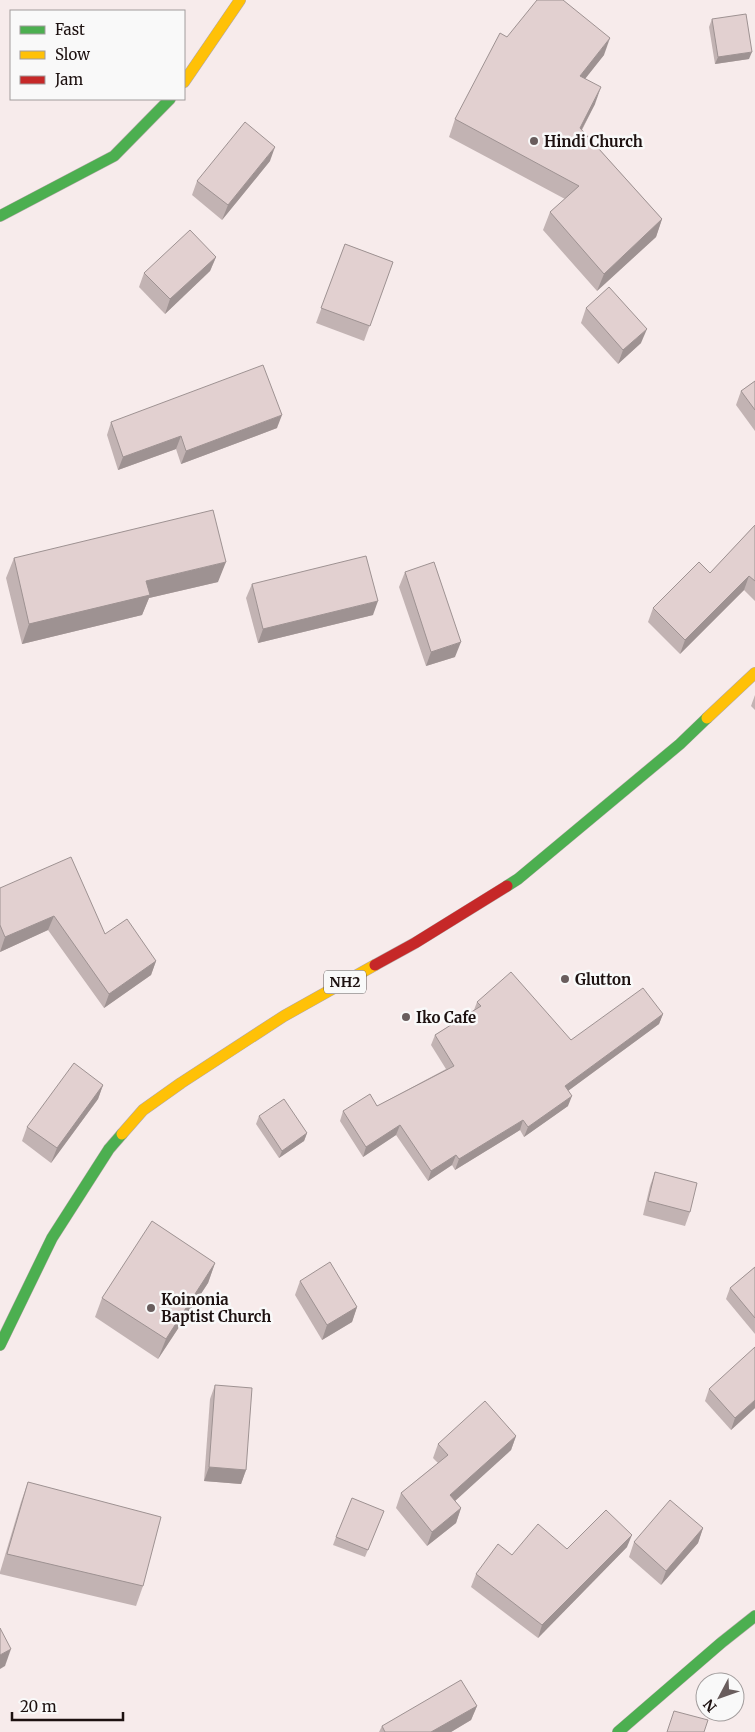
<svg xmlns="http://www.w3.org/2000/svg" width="755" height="1732" viewBox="0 0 755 1732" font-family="Merriweather,serif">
<rect width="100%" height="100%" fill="#f7ebeb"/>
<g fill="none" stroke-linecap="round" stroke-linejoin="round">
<!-- fast casing -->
<g stroke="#b3a8a7" stroke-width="12">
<g id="fast">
<polyline points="0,216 114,156 170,99"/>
<polyline points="507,886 518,879 680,744 707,718"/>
<polyline points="0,1345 52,1238 109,1149 122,1134"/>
<polyline points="618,1732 721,1643 755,1616"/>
</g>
</g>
<!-- slow casing -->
<g stroke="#b3a8a7" stroke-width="12">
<g id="slow">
<polyline points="184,82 240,0"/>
<polyline points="707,718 755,673"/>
<polyline points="122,1134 143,1110 181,1083 284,1016 375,965"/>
</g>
</g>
<!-- jam casing -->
<g stroke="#b3a8a7" stroke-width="12">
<polyline id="jam" points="375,965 415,943 507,886"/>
</g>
<!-- fast -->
<use href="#fast" stroke="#4caf50" stroke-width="11"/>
<!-- slow -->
<use href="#slow" stroke="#ffc107" stroke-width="11"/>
<!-- jam -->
<use href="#jam" stroke="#c62828" stroke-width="11"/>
</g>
<!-- wall -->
<g fill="#c2b3b3">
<polygon points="712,19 749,59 715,64 709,27"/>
<polygon points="507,37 604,55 585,78 595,104 582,130 662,219 656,237 597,291 543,230 550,212 565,199 449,137 455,119"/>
<polygon points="270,161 222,220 192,195 197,181"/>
<polygon points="345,244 393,262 364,341 316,323"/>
<polygon points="216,257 210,271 165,314 139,287 144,273"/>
<polygon points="586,308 641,343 618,364 581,323"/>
<polygon points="755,381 755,431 736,405 741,391"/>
<polygon points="111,422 277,428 181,464 176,449 118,470 107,435"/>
<polygon points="755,525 755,601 744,590 680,654 648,622 653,608 710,573"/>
<polygon points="14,558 218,582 149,598 142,615 22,644 6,578"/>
<polygon points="405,572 455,657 426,666 399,587"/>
<polygon points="252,584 373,615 258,643 246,598"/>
<polygon points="755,695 755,710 751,706"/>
<polygon points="0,888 105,934 156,961 151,975 104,1008 48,930 0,952"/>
<polygon points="477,1002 571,1040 663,1014 659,1024 568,1091 568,1106 524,1137 520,1130 455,1170 452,1165 428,1181 396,1135 363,1157 340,1121 343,1111 377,1106 446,1069 431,1045 435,1035 474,1010"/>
<polygon points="103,1085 98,1099 51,1163 22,1141 27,1127"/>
<polygon points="259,1116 307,1133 304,1141 279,1158 256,1124"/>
<polygon points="655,1172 690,1212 685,1226 643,1215 650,1186"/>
<polygon points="215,1263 208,1283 158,1359 95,1317 102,1298"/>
<polygon points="755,1267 755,1334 726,1299 730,1288"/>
<polygon points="300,1281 357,1307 352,1322 322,1340 295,1295"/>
<polygon points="215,1385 246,1470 241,1484 204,1481 210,1399"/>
<polygon points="709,1389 755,1408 731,1430 705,1401"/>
<polygon points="516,1436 511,1450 455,1501 461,1508 456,1523 427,1546 396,1508 401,1493 438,1463 433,1458 438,1444"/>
<polygon points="28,1482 143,1586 136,1606 0,1574 0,1572 21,1502"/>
<polygon points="384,1511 365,1557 333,1545 336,1537"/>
<polygon points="703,1528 698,1543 661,1585 629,1557 634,1542"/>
<polygon points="627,1547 538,1638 471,1587 476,1574 512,1555 567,1549"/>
<polygon points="477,1706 471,1720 451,1732 379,1732 382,1726"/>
</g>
<!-- shaded-wall -->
<g fill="#9e9292">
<polygon points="610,38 604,55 574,93 580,76"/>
<polygon points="752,52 749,59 715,64 718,57"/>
<polygon points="601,87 595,104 573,146 580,128"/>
<polygon points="275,147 270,161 222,220 228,205"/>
<polygon points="662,219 656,237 597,291 604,274"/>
<polygon points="216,257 210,271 165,314 170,299"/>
<polygon points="647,329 641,343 618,364 623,350"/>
<polygon points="282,415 277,428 181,464 186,451"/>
<polygon points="181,436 176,449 118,470 123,457"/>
<polygon points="226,562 218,582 149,598 142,615 22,644 29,624 146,581"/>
<polygon points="749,576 744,590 680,654 685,640"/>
<polygon points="378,601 373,615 258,643 263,629"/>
<polygon points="461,642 455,657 426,666 431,652"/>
<polygon points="54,916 48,930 0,952 5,937"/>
<polygon points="156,961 151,975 104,1008 109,994"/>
<polygon points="663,1014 659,1024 561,1096 565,1086"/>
<polygon points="103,1085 98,1099 51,1163 57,1148"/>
<polygon points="572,1096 568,1106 524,1137 528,1127"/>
<polygon points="523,1120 520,1130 455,1170 459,1159"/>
<polygon points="400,1125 396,1135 363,1157 366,1147"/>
<polygon points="307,1133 304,1141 279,1158 282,1151"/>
<polygon points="456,1155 452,1165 428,1181 431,1171"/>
<polygon points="215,1263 208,1283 158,1359 166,1339"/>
<polygon points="357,1307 352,1322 322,1340 327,1325"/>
<polygon points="755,1400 755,1408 731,1430 735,1418"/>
<polygon points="516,1436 511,1450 445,1510 450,1495"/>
<polygon points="209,1467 246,1470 241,1484 204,1481"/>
<polygon points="461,1508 456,1523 427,1546 432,1532"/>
<polygon points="703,1528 698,1543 661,1585 666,1571"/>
<polygon points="632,1535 627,1547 538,1638 542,1625"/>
<polygon points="11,1649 5,1666 0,1669 0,1655"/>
<polygon points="477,1706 471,1720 451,1732 431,1732"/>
</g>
<!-- building -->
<g fill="#e2d0d0" stroke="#9e9292">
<polygon points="537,0 563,0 610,38 580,76 601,87 580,128 662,219 604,274 550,212 579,186 455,119 500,33 507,37"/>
<polygon points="746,14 752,52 718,57 712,19"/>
<polygon points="245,122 275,147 228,205 197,181"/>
<polygon points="190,230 216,257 170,299 144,273"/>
<polygon points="345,244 393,262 370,326 321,308"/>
<polygon points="609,287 647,329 623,350 586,308"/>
<polygon points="263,365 282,415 186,451 181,436 123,457 111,422"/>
<polygon points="755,381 755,410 741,391"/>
<polygon points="213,510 226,562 146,581 150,595 29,624 14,558"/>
<polygon points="755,525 755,581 749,576 685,640 653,608 699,562 710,573"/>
<polygon points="366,556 378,601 263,629 252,584"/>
<polygon points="434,562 461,642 431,652 405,572"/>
<polygon points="71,857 105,934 127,919 156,961 109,994 54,916 5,937 0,925 0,888"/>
<polygon points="511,972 571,1040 643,988 663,1014 565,1086 572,1096 528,1127 523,1120 459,1159 456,1155 431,1171 400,1125 366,1147 343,1111 370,1094 377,1106 454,1066 435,1035 481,1006 477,1002"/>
<polygon points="74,1063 103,1085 57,1148 27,1127"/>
<polygon points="284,1099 307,1133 282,1151 259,1116"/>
<polygon points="655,1172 697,1183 690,1212 648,1201"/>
<polygon points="152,1221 215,1263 166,1339 102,1298"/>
<polygon points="330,1262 357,1307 327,1325 300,1281"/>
<polygon points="755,1267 755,1318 730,1288"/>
<polygon points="755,1347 755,1400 735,1418 709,1389"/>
<polygon points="215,1385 252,1388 246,1470 209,1467"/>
<polygon points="485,1401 516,1436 450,1495 461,1508 432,1532 401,1493 448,1455 438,1444"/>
<polygon points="28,1482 161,1517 143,1586 7,1554"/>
<polygon points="352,1498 384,1511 368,1550 336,1537"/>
<polygon points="670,1500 703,1528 666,1571 634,1542"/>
<polygon points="606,1510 632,1535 542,1625 476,1574 498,1544 512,1555 538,1524 567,1549"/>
<polygon points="0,1628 11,1649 0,1655"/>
<polygon points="461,1680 477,1706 431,1732 385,1732 382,1726"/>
<polygon points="674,1711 708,1720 704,1732 667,1732"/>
</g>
<!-- markers -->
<g fill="#695d5d" stroke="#f9f9f9" stroke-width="2">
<circle cx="534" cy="141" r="5"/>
<circle cx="565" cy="979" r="5"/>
<circle cx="406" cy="1017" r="5"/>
<circle cx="151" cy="1308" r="5"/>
</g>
<g text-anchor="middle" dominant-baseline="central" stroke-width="5" stroke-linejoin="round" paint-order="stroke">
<!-- shield labels -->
<rect fill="#f9f9f9" stroke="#5f5756" stroke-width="1" x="324" y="970.5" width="42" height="23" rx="4"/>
<g font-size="14" font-weight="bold" fill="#1d1110">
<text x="345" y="982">NH2</text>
</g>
<!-- poi labels -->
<g font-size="15" font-weight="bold" fill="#1d1110" stroke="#f9f9f9" text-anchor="start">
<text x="544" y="141">Hindi Church</text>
<text x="575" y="979">Glutton</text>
<text x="416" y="1017">Iko Cafe</text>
<text x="161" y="1299">Koinonia<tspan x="161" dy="17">Baptist Church</tspan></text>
</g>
</g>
<!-- legend -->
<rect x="10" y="10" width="175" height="90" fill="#f9f9f9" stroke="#a19c9c"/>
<rect x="20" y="26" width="25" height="8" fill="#4caf50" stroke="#a19c9c"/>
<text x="55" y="35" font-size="15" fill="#1d1110">Fast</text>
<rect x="20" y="51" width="25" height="8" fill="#ffc107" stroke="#a19c9c"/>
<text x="55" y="60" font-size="15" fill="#1d1110">Slow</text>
<rect x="20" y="76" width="25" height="8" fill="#c62828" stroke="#a19c9c"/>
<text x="55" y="85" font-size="15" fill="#1d1110">Jam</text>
<!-- north arrow -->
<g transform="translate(720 1697) rotate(229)"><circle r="24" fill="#f9f9f9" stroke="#a19c9c"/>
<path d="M0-4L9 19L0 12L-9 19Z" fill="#695d5d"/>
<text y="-8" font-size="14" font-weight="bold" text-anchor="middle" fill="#1d1110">N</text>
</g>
<!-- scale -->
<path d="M12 1712v8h111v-8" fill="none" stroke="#1d1110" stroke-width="2.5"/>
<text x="20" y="1712" font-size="15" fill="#1d1110" stroke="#f9f9f9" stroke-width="4" paint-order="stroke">20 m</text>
</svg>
